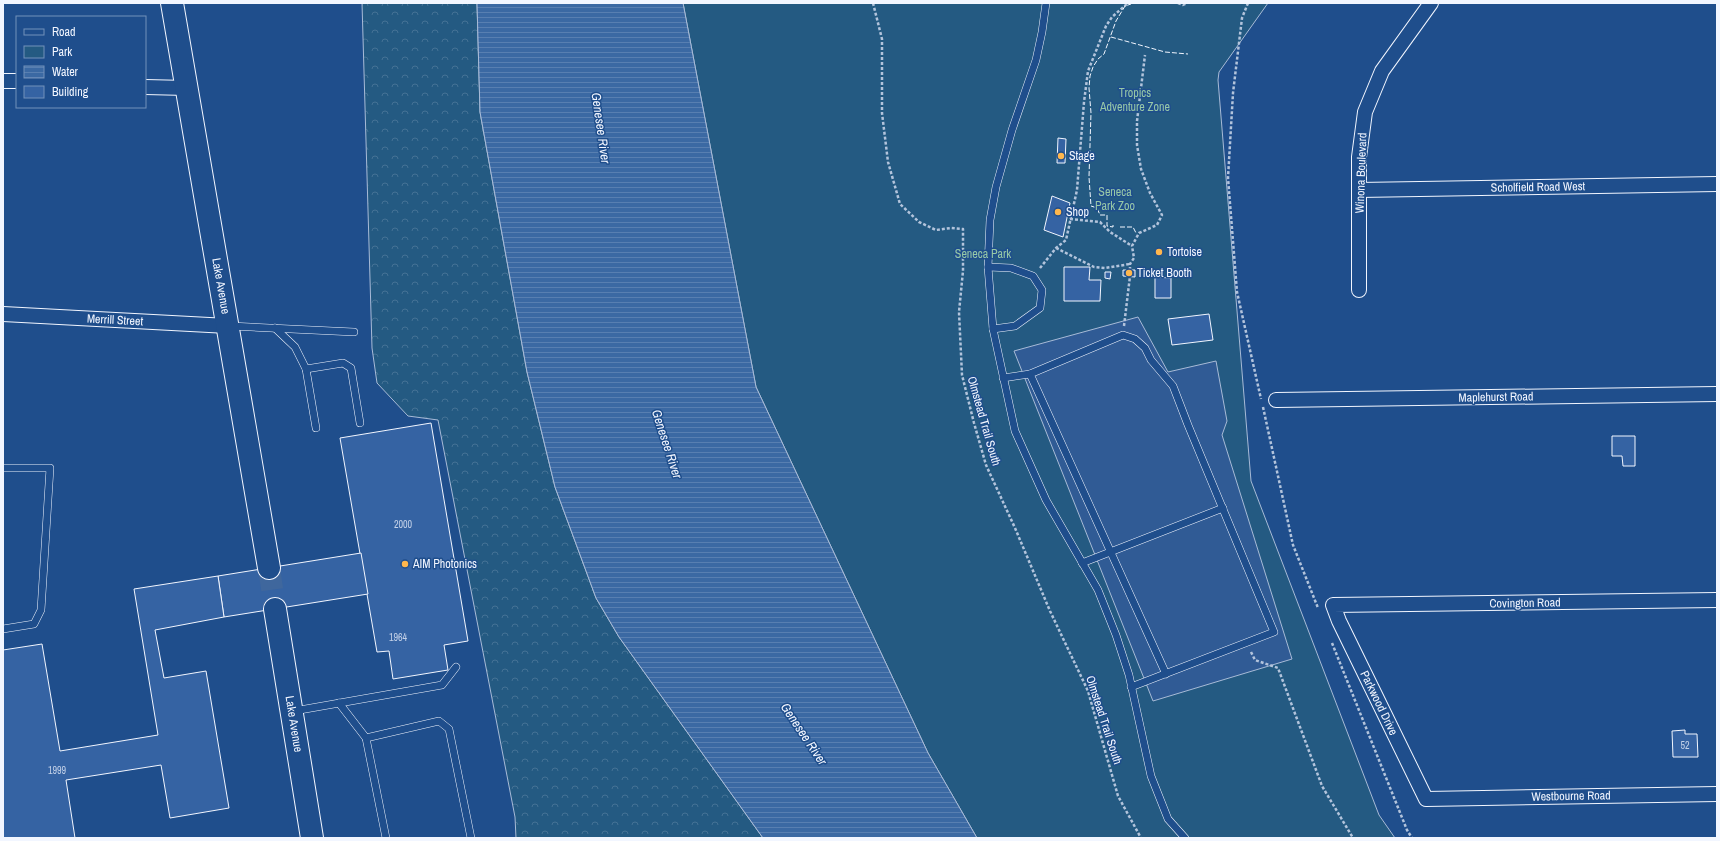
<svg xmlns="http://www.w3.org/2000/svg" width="1720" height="841" viewBox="0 0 1720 841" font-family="'Archivo Narrow',sans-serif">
<defs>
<pattern id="forest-crowns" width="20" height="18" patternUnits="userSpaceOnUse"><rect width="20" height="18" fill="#245a82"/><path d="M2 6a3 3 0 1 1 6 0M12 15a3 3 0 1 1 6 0" fill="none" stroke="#447295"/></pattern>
<pattern id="water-rules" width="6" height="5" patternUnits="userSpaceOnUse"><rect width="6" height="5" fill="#3b69a3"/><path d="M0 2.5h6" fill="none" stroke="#587fb1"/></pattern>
</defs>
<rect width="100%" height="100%" fill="#1f4e8c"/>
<!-- forest -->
<polygon fill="url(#forest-crowns)" stroke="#a8bbd7" points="362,3 477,3 480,112 527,372 555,487 596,598 619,637 763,838 516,838 515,817 438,420 408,416 377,383 372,348"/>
<!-- green -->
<polygon fill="#245a82" stroke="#a8bbd7" points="683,3 1268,3 1219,72 1218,80 1251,481 1379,815 1395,838 977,838 928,753 756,387"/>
<!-- parking -->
<polygon fill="#305b95" stroke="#a8bbd7" points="1138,317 1168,372 1216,361 1227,421 1222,435 1292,659 1153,701 1014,351"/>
<!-- water -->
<polygon fill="url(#water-rules)" stroke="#a8bbd7" points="477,3 683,3 756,387 928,753 977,838 763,838 619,637 596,598 555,487 527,372 480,112"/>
<!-- building -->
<g fill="#3563a3" stroke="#f2f6ff">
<polygon points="1058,138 1066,139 1065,163 1057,163"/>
<polygon points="1052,196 1070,203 1063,237 1044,230"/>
<polygon points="1064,267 1090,267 1089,280 1101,280 1100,301 1064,301"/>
<polygon points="1123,270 1135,270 1135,277 1123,276"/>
<polygon points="1105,272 1111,272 1110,279 1105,278"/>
<polygon points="1155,277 1171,278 1171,298 1155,298"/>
<polygon points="1209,314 1213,340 1172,345 1168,319"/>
<polygon points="431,423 468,641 444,645 448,670 393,679 389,651 377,652 340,438"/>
<polygon points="1612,436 1635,436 1635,466 1623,466 1622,456 1612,456"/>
<polygon points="361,553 368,594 224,617 218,576"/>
<polygon points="218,576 224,617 155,630 164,678 206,671 229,808 170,818 161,765 66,780 75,838 3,838 3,650 42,644 60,751 158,735 134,589"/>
<polygon points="1685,730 1685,734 1697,734 1698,757 1673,757 1672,731"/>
</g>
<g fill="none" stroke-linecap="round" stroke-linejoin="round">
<!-- primary-tunnel -->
<polyline stroke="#3f679d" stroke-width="22" stroke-dasharray="22 11" stroke-linecap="butt" points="269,568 275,609"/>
<!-- service casing -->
<g stroke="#f2f6ff" stroke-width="8">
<g id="service">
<polyline points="1046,3 1042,32 1036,60 1012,130 996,187 990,220 988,267 993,329 1015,431 1046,500 1098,590 1116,635 1129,675 1151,776 1168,819 1185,838"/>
<polyline points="988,267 1011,268 1033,276 1042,290 1040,308 1015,326 993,329"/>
<polyline points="230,326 354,332"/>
<polyline points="275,328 295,347 306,369 316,428"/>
<polyline points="306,369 343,363 351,368 360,423"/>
<polyline points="1003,378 1030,374"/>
<polyline points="3,468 50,468 41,610 34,624 3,629"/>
<polyline points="1082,563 1223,508"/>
<polyline points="1131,687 1274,632 1188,425 1173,386 1151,360 1145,348 1135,339 1123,335 1030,374 1166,674"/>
<polyline points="339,703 366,738 386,838"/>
<polyline points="294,711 442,685 456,667"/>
<polyline points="366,738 439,721 449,729 471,838"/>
</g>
</g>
<!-- minor casing -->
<g stroke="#f2f6ff" stroke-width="16">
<g id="minor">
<polyline points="3,81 17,81"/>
<polyline points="145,87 187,88"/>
<polyline points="1359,190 1717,184"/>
<polyline points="1359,290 1359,157 1365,112 1382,71 1431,3"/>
<polyline points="3,314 228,326"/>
<polyline points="1276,400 1717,394"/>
<polyline points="1717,600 1333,605 1339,621 1426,799 1717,794"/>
</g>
</g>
<!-- primary casing -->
<g stroke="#f2f6ff" stroke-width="24">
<g id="primary">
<polyline points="172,3 269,568"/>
<polyline points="275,609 312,838"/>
</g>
</g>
<!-- path -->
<g stroke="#b3c4dc" stroke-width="2.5" stroke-dasharray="3 2" stroke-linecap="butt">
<polyline points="873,3 882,39 882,113 888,162 900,204 919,222 936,230 951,228 963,229 963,271 959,312 962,375 974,423 986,465 1015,528 1050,611 1088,691 1118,796 1141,838"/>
<polyline points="1178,3 1183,5 1187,3"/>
<polyline points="1248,3 1242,18 1233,93 1228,178 1237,292 1261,399"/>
<polyline points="1070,219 1100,222 1110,232 1132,246"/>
<polyline points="1056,248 1094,267 1105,268 1130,264"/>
<polyline points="1040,268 1056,248 1066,240 1077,190 1084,102 1088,71 1106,26 1112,17 1128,3"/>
<polyline points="1130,270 1130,264 1134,258 1132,246 1139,233 1157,225 1162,215 1150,193 1141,169 1137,145 1137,121 1145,55"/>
<polyline points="1124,326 1130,276"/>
<polyline points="1263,407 1293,545 1318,608"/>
<polyline points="1332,643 1407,830 1412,838"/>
<polyline points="1251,652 1255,660 1278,668 1322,786 1353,838"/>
</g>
<!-- service -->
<use href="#service" stroke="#1f4e8c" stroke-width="7"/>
<!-- minor -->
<use href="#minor" stroke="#1f4e8c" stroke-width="14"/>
<!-- primary -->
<use href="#primary" stroke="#1f4e8c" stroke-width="22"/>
<!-- fence -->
<g stroke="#f2f6ff" stroke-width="1" stroke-dasharray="5 2" stroke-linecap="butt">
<polyline points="1111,37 1165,52 1188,54"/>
<polyline points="1113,225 1113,227 1107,226 1107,215 1100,215 1097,208 1091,206 1089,177 1091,113 1089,88 1090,76 1093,67 1098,59 1104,54 1116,21 1125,6 1131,4"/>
<polyline points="1120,227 1133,227 1136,233"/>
</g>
</g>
<!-- markers -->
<g fill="#ffb74d" stroke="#1f4e8c" stroke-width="1.5">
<circle cx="1061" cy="156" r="4"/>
<circle cx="1058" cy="212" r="4"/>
<circle cx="1159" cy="252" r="4"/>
<circle cx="1129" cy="273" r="4"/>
<circle cx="405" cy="564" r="4"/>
</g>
<g text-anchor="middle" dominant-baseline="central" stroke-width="3" stroke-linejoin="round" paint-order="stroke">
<!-- number labels -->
<g font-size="10" fill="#c3d1e8">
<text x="403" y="524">2000</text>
<text x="398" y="637">1964</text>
<text x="1685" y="745">52</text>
<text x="57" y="770">1999</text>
</g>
<!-- park labels -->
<g font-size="12" fill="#97c8a6" stroke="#1f4e8c">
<text x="1135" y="93">Tropics<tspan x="1135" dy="14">Adventure Zone</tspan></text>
<text x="1115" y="192">Seneca<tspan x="1115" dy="14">Park Zoo</tspan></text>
<text x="983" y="254">Seneca Park</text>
</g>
<!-- poi labels -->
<g font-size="12" fill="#f2f6ff" stroke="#1f4e8c" text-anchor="start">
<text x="1069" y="156">Stage</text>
<text x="1066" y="212">Shop</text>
<text x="1167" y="252">Tortoise</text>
<text x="1137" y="273">Ticket Booth</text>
<text x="413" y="564">AIM Photonics</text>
</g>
<!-- street labels -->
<g font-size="12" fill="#f2f6ff" stroke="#1f4e8c">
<text transform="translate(1361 173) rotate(-88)">Winona Boulevard</text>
<text transform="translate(1538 187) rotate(-1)">Scholfield Road West</text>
<text transform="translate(221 286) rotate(80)">Lake Avenue</text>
<text transform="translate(115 320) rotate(3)">Merrill Street</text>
<text transform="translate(1496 397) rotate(-1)">Maplehurst Road</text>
<text transform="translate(984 421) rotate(74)">Olmstead Trail South</text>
<text transform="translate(1525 603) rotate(-1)">Covington Road</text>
<text transform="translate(1379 703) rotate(64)">Parkwood Drive</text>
<text transform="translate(1104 720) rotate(72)">Olmstead Trail South</text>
<text transform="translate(294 724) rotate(81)">Lake Avenue</text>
<text transform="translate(1571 796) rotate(-1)">Westbourne Road</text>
</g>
<!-- water labels -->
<g font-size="13" font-style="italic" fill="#f2f6ff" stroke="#1f4e8c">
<text transform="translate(601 128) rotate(82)">Genesee River</text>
<text transform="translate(667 444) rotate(72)">Genesee River</text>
<text transform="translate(804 734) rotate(56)">Genesee River</text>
</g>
</g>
<!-- border -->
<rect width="1720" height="841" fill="none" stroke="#f2f6ff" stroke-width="8"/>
<!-- legend -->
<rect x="16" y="16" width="130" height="92" fill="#1f4e8c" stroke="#7391ba"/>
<rect x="24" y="29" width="20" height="6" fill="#1f4e8c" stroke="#7391ba"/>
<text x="52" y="36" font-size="12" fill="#f2f6ff">Road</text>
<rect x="24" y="46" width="20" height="12" fill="#245a82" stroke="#7391ba"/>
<text x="52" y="56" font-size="12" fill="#f2f6ff">Park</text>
<rect x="24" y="66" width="20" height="12" fill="url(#water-rules)" stroke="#7391ba"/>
<text x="52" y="76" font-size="12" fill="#f2f6ff">Water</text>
<rect x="24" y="86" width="20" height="12" fill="#3563a3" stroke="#7391ba"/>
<text x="52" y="96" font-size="12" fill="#f2f6ff">Building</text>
</svg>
